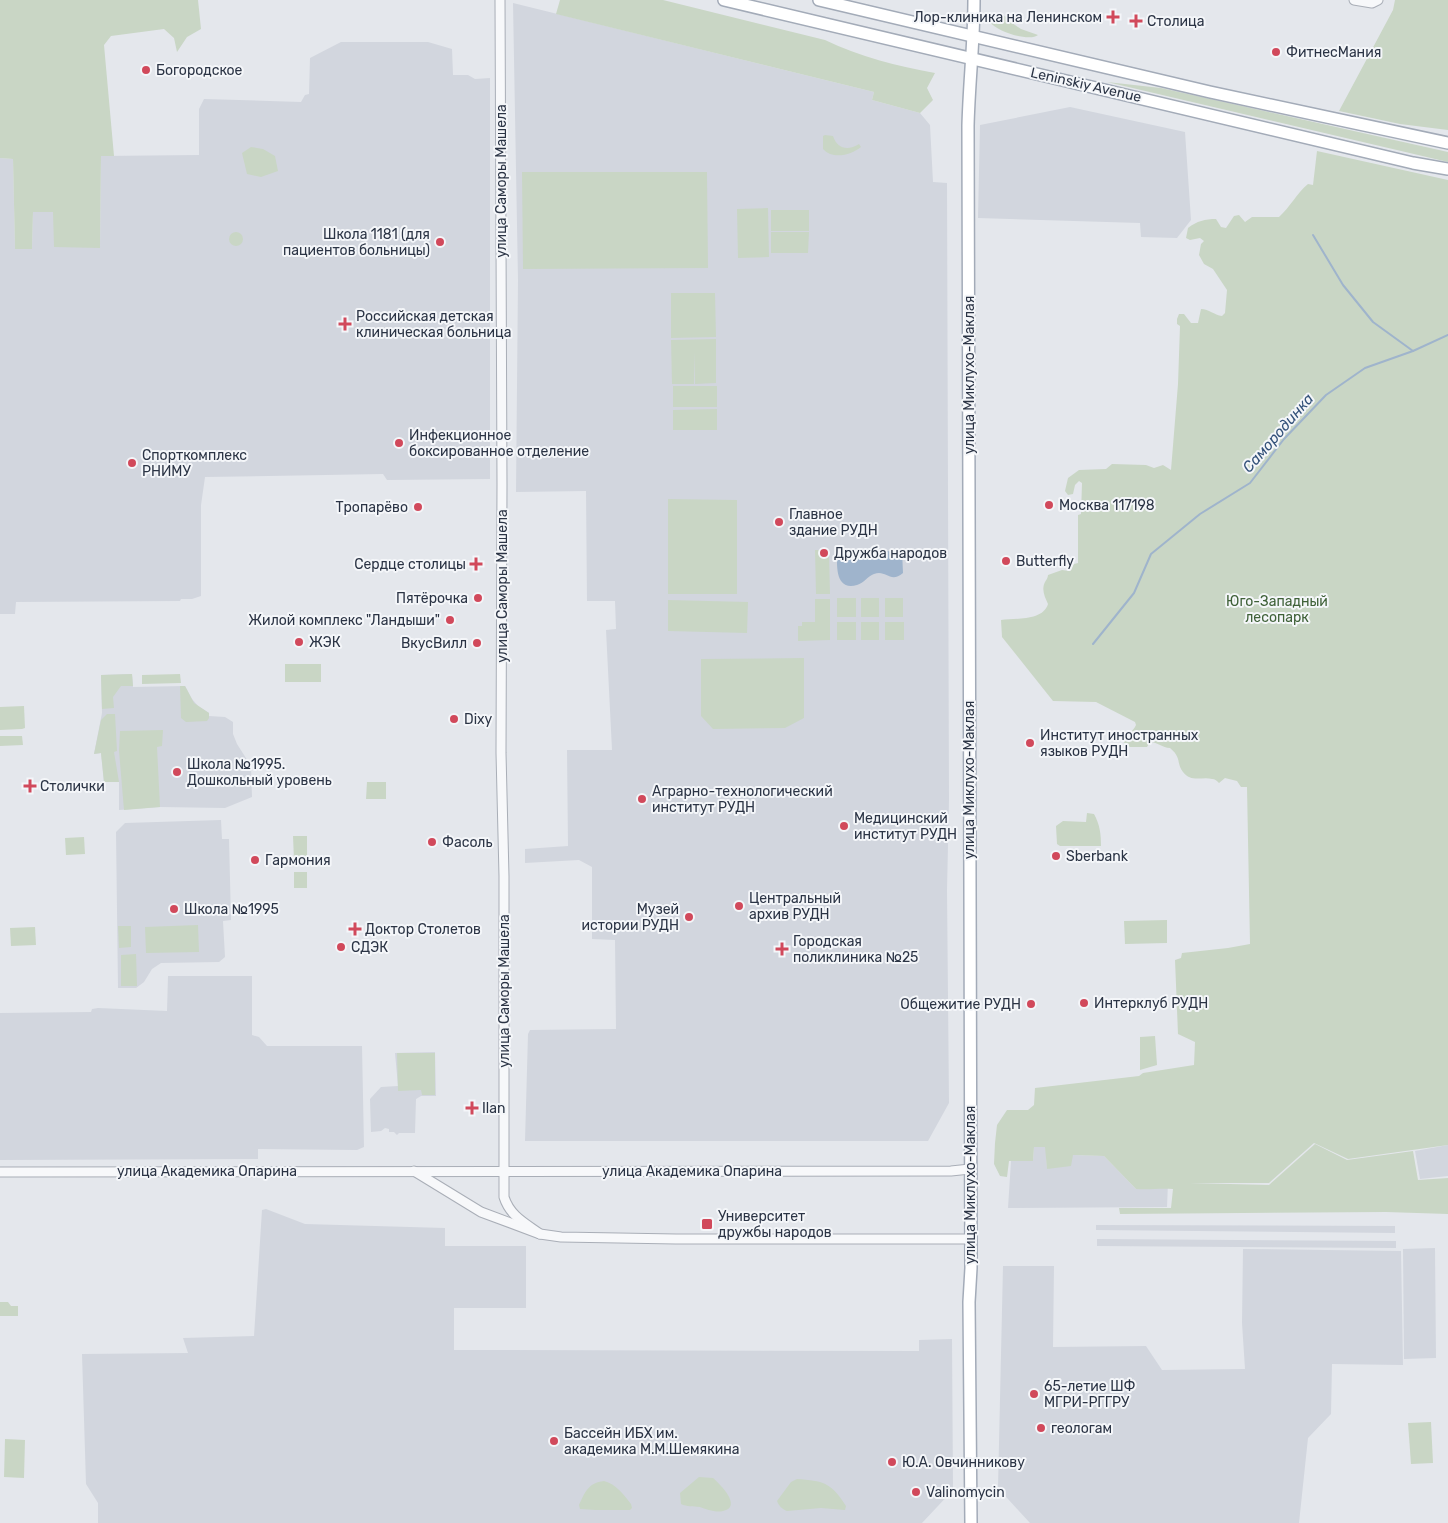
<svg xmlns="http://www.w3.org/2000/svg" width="1448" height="1523" viewBox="0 0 1448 1523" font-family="Rubik,sans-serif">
<rect width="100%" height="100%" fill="#e4e7ec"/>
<!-- built -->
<g fill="#d2d6de">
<polygon points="513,3 874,92 872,100 920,113 930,125 933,182 947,183 949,800 947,890 949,1103 928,1141 525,1141 528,1034 530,1030 616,1029 615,940 592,939 592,867 579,860 525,863 525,849 568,846 567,750 612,750 606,630 616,629 615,601 587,601 586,491 516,492 518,280"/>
<polygon points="341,42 428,42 452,49 453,75 468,75 475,79 490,78 490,479 387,480 383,474 205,477 201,505 201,596 192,599 181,599 180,601 16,602 15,614 0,614 0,158 13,159 15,249 32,249 33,212 53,212 100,248 101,156 199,155 199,109 204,99 301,102 305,95 309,94 310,58"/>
<polygon points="1070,107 1185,132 1191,220 1177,238 1141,237 1140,223 978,218 980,125"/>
<polygon points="132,674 133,687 185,686 192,699 198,706 209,713 209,716 225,717 233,722 233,734 237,744 251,766 252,797 225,808 160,807 119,810 119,782 104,782 101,753 94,754 102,713 101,675"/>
<polygon points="221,820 222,839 229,839 231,920 223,921 225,957 219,962 161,963 152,969 144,982 136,988 118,988 116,832 125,823"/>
<polygon points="168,976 252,976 252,1035 259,1037 267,1046 362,1046 364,1147 357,1150 258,1149 258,1159 0,1160 0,1013 91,1012 92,1009 98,1008 167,1011"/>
<polygon points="435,1052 436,1096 421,1096 416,1099 415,1133 399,1133 397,1135 394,1132 389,1132 389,1129 385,1128 381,1131 371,1132 370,1099 381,1087 398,1086 395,1053"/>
<polygon points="1448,1145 1448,1176 1420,1179 1415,1151"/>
<polygon points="1034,1147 1046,1147 1047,1169 1073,1155 1104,1156 1136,1189 1163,1182 1168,1183 1167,1207 1008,1208 1011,1161 1033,1161"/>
<polygon points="266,1209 305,1224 445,1228 445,1246 526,1246 526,1308 454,1308 454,1350 919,1351 919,1340 952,1339 953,1490 922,1523 98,1523 98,1503 86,1484 82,1354 188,1353 183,1338 254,1336 262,1210"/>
<polygon points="1096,1225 1395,1226 1395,1233 1096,1230"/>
<polygon points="1097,1239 1396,1241 1396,1248 1097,1246"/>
<polygon points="1435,1248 1436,1358 1404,1359 1403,1249"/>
<polygon points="1243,1249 1401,1251 1403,1365 1332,1364 1331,1414 1308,1438 1299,1523 1030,1523 998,1488 1003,1266 1054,1266 1053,1347 1146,1346 1162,1370 1245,1369 1242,1323"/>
</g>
<!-- green -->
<g fill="#c9d6c5">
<polygon points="0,0 198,0 201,29 187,37 177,52 174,38 164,29 111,36 104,45 114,156 101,156 100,248 54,247 53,212 33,212 32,249 15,249 13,159 0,158"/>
<path d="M560 0H663L825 40C860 57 897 66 935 73L927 88 933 100 920 113 872 100 874 92 556 14Z"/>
<polygon points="1395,0 1448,0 1448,130 1400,124 1339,111 1393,10"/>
<path d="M988 14 1005 16 1012 23 1021 29 1038 35C1030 42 997 32 990 22 990 21 988 15 988 14Z"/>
<polygon points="1107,82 1161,88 1448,152 1448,162"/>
<path d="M825 135 833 136C837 149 848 151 859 144L861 147C851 155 833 160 823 149V136Z"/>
<polygon points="251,147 263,149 275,156 278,171 261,177 247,174 242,153"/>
<path d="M1317 151 1448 180V1145L1348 1159 1314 1143 1269 1183H1190L1269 1185 1315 1144 1347 1160 1413 1151 1418 1180 1448 1178V1214L1386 1212 1120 1214 1119 1208H1171L1173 1189C1160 1188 1149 1190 1136 1189L1104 1156 1073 1155 1071 1166 1047 1169 1045 1147H1034L1033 1161H1009L1007 1177 1000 1176 994 1164 995 1143 997 1125 1007 1110H1028L1034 1105 1035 1088 1139 1076 1143 1073 1194 1065 1195 1042 1178 1034 1175 960 1181 958 1182 953 1228 948 1250 944 1247 787H1241L1237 781 1225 778 1219 783C1217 781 1215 779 1212 779 1203 776 1191 783 1183 772 1176 763 1182 758 1170 748 1162 748 1158 742 1150 742L1147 747H1130L1122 741 1123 736C1129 735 1133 731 1136 725L1135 722 1096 702 1053 701 1002 637 1001 620C1016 618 1043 621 1048 604 1045 597 1041 590 1045 582 1046 580 1048 578 1048 575L1062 570 1070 571 1074 564 1078 563V515L1081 514 1082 483 1079 481 1075 485 1073 494 1068 495 1065 491 1068 478 1079 470 1106 469 1112 464 1146 465 1154 468 1163 465 1171 470 1178 384 1180 326 1177 324V319L1179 314H1184L1191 323H1198L1201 309C1209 309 1214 315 1222 316L1225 313 1227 290 1213 269 1204 264 1199 255 1201 244 1204 241 1200 238 1190 240 1186 238 1188 228C1197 221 1205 219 1216 219L1221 227 1226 228 1234 216 1239 215 1245 222 1252 217H1279C1290 207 1297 193 1308 184L1313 185Z"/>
<polygon points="522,172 707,172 708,268 523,269"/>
<polygon points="768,208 769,257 738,258 737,209"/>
<rect x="771" y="210" width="38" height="21"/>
<circle cx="236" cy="239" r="7"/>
<polygon points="771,232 809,232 808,253 771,253"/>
<polygon points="671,293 715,293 716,337 671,338"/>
<polygon points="716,339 716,383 695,384 694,352 694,384 672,384 671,340"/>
<polygon points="717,386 717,407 673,407 673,386"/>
<polygon points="717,409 717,430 673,430 673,410"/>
<polygon points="668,499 737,500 737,594 668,594"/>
<polygon points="815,550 826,550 829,553 830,594 816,594"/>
<rect x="837" y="598" width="19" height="19"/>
<rect x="861" y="598" width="18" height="19"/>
<rect x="885" y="598" width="18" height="19"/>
<polygon points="815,599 830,599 830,640 798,641 798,626 802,626 802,622 815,622"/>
<polygon points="668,600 748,602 747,633 668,631"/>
<rect x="837" y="622" width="19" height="18"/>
<rect x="861" y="622" width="18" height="18"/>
<rect x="885" y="622" width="19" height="18"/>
<polygon points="804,658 804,718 785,728 713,729 701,716 701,659"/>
<rect x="285" y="664" width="36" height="18"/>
<polygon points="132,674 133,686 121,686 113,697 114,708 102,709 101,675"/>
<polygon points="180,674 181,683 142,684 142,675"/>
<polygon points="180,686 185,686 194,703 209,713 209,718 207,721 186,722 181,718"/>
<polygon points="24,706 25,728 22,729 0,730 0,707"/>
<polygon points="107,714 115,714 117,751 114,752 119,782 104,782 101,753 94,754 101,720"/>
<polygon points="163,730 162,746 157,747 160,807 124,810 119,751 120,731"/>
<polygon points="0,736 22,736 23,745 0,746"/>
<polygon points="367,782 386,782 386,799 366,799"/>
<path d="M1087 813 1094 814C1100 825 1101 834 1101 846H1060L1057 844 1056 826 1063 821 1086 822Z"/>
<polygon points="293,836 307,836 307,860 294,860"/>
<polygon points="84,837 85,854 66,855 65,838"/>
<rect x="294" y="872" width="13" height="16"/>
<polygon points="1167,920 1167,943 1125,944 1124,921"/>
<polygon points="198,925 199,952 146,953 145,927"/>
<polygon points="118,926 131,926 131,947 119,948"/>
<polygon points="35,927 36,945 11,946 10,928"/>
<polygon points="136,954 137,986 121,986 121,955"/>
<polygon points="1155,1036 1157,1065 1140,1070 1140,1037"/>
<polygon points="397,1053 435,1053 435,1095 422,1095 421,1090 398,1091"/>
<polygon points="0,1302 8,1302 11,1306 18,1306 18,1316 0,1316"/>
<polygon points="1431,1422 1433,1463 1411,1464 1408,1423"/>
<polygon points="5,1439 25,1440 24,1478 4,1477"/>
<path d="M699 1477 713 1478C720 1484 743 1507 723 1511 716 1513 706 1509 700 1507 693 1506 687 1507 681 1504L680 1493Z"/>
<path d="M797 1479C823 1481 831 1482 846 1506L845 1510 821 1508 787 1511C782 1509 779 1506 777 1501L791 1482Z"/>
<path d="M604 1481C616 1484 624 1495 631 1504L632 1508 630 1510H596L580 1509 579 1505C585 1492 588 1483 604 1481Z"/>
</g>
<!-- water -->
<path fill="#9fb4cc" d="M902 551 903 573C890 584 886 569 874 574 868 576 864 583 857 585 835 591 837 566 837 552Z"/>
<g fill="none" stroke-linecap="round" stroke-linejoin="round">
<!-- stream -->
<g stroke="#9fb4cc" stroke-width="2">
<polyline points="1313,235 1343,285 1373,322 1413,351"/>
<polyline points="1093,644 1134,593 1151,554 1200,514 1250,483 1284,439 1326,395 1365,368 1413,351 1448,335"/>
</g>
<!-- minor casing -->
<g stroke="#a9aeb7" stroke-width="11">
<g id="minor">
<path d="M500 0 502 484 501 753 504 876V1197C510 1216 525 1223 540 1234"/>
<polyline points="1354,0 1372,3 1378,0"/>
<polyline points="414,1171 481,1212 540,1234 561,1237 676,1239 970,1239"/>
<polyline points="0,1172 951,1171 970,1169"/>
</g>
</g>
<!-- major casing -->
<g stroke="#a3abb8" stroke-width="14">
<g id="major">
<polyline points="724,0 1413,163 1448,169"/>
<polyline points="819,0 1210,92 1448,143"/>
<path d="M971 1523 969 1302 971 1268 968 126C969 84 974 42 974 0"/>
</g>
</g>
<!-- minor -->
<use href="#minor" stroke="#f7f8fa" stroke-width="9"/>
<!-- major -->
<use href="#major" stroke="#fff" stroke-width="11"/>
</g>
<!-- markers -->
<g fill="#d1495b" stroke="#f4f6f9" stroke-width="2">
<path d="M1110.5 9.5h5v5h5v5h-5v5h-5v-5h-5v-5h5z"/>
<path d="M1133.5 13.5h5v5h5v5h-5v5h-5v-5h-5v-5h5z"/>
<circle cx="1276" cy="52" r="5"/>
<circle cx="146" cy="70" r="5"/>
<circle cx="440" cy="242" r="5"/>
<path d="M342.5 316.5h5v5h5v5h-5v5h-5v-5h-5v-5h5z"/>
<circle cx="399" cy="443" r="5"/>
<circle cx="132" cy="463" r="5"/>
<circle cx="1049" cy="505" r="5"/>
<circle cx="418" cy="507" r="5"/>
<circle cx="779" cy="522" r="5"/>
<circle cx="824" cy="553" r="5"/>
<circle cx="1006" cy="561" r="5"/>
<path d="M473.5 556.5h5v5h5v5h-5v5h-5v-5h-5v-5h5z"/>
<circle cx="478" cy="598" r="5"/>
<circle cx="450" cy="620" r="5"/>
<circle cx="299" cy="642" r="5"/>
<circle cx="477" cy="643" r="5"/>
<circle cx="454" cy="719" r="5"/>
<circle cx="1030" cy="743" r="5"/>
<circle cx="177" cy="772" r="5"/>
<path d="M27.5 778.5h5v5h5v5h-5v5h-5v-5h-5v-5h5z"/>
<circle cx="642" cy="799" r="5"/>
<circle cx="844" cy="826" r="5"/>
<circle cx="432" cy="842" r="5"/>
<circle cx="1056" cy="856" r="5"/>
<circle cx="255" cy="860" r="5"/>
<circle cx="739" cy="906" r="5"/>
<circle cx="174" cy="909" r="5"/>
<circle cx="689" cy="917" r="5"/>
<path d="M352.5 921.5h5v5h5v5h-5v5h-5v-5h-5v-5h5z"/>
<circle cx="341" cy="947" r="5"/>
<path d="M779.5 941.5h5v5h5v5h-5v5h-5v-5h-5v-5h5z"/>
<circle cx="1084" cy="1003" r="5"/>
<circle cx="1031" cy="1004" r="5"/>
<path d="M469.5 1100.5h5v5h5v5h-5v5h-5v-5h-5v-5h5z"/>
<rect x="701" y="1218" width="12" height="12" rx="2.5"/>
<circle cx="1034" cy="1394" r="5"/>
<circle cx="1041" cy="1428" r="5"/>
<circle cx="554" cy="1441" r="5"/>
<circle cx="892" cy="1462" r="5"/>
<circle cx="916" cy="1492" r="5"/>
</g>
<g text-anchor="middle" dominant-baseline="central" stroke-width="4" stroke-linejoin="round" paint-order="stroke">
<!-- poi labels -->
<g font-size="14" fill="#2b3445" stroke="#f4f6f9" text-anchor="start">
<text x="1102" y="17" text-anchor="end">Лор-клиника на Ленинском</text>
<text x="1147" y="21">Столица</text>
<text x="1286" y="52">ФитнесМания</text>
<text x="156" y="70">Богородское</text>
<text x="430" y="234" text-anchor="end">Школа 1181 (для<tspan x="430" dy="16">пациентов больницы)</tspan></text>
<text x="356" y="316">Российская детская<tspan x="356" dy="16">клиническая больница</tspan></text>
<text x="409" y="435">Инфекционное<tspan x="409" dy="16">боксированное отделение</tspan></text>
<text x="142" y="455">Спорткомплекс<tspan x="142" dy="16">РНИМУ</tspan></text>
<text x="1059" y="505">Москва 117198</text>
<text x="408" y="507" text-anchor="end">Тропарёво</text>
<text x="789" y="514">Главное<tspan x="789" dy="16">здание РУДН</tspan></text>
<text x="834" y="553">Дружба народов</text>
<text x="1016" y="561">Butterfly</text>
<text x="466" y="564" text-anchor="end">Сердце столицы</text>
<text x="468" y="598" text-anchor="end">Пятёрочка</text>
<text x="440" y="620" text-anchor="end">Жилой комплекс "Ландыши"</text>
<text x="309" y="642">ЖЭК</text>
<text x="467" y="643" text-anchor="end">ВкусВилл</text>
<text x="464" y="719">Dixy</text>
<text x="1040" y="735">Институт иностранных<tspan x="1040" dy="16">языков РУДН</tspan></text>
<text x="187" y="764">Школа №1995.<tspan x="187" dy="16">Дошкольный уровень</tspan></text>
<text x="40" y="786">Столички</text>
<text x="652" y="791">Аграрно-технологический<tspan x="652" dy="16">институт РУДН</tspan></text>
<text x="854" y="818">Медицинский<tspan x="854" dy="16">институт РУДН</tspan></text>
<text x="442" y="842">Фасоль</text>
<text x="1066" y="856">Sberbank</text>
<text x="265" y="860">Гармония</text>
<text x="749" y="898">Центральный<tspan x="749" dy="16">архив РУДН</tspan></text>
<text x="184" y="909">Школа №1995</text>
<text x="679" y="909" text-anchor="end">Музей<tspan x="679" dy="16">истории РУДН</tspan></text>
<text x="365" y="929">Доктор Столетов</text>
<text x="793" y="941">Городская<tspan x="793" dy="16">поликлиника №25</tspan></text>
<text x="351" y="947">СДЭК</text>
<text x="1094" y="1003">Интерклуб РУДН</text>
<text x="1021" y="1004" text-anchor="end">Общежитие РУДН</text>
<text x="482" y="1108">Ilan</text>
<text x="718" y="1216">Университет<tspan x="718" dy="16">дружбы народов</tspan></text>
<text x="1044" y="1386">65-летие ШФ<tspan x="1044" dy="16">МГРИ-РГГРУ</tspan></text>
<text x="1051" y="1428">геологам</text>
<text x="564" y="1433">Бассейн ИБХ им.<tspan x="564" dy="16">академика М.М.Шемякина</tspan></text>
<text x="902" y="1462">Ю.А. Овчинникову</text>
<text x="926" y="1492">Valinomycin</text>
</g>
<!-- street labels -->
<g font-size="14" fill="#2b3445" stroke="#f4f6f9">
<text transform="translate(1086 85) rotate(13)">Leninskiy Avenue</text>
<text transform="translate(501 181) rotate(-90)">улица Саморы Машела</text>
<text transform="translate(969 375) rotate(-90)">улица Миклухо-Маклая</text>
<text transform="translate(502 586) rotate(-90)">улица Саморы Машела</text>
<text transform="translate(969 780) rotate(-90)">улица Миклухо-Маклая</text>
<text transform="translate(504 991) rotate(-90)">улица Саморы Машела</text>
<text x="207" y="1171">улица Академика Опарина</text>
<text x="692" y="1171">улица Академика Опарина</text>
<text transform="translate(970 1185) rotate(-90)">улица Миклухо-Маклая</text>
</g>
<!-- park labels -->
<g font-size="14" fill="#3f6138" stroke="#f4f6f9">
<text x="1277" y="601">Юго-Западный<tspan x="1277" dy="16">лесопарк</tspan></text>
</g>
<!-- water labels -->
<g font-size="15" font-style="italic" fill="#34527a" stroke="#f4f6f9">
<text transform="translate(1278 433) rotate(-49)">Самородинка</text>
</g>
</g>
</svg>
